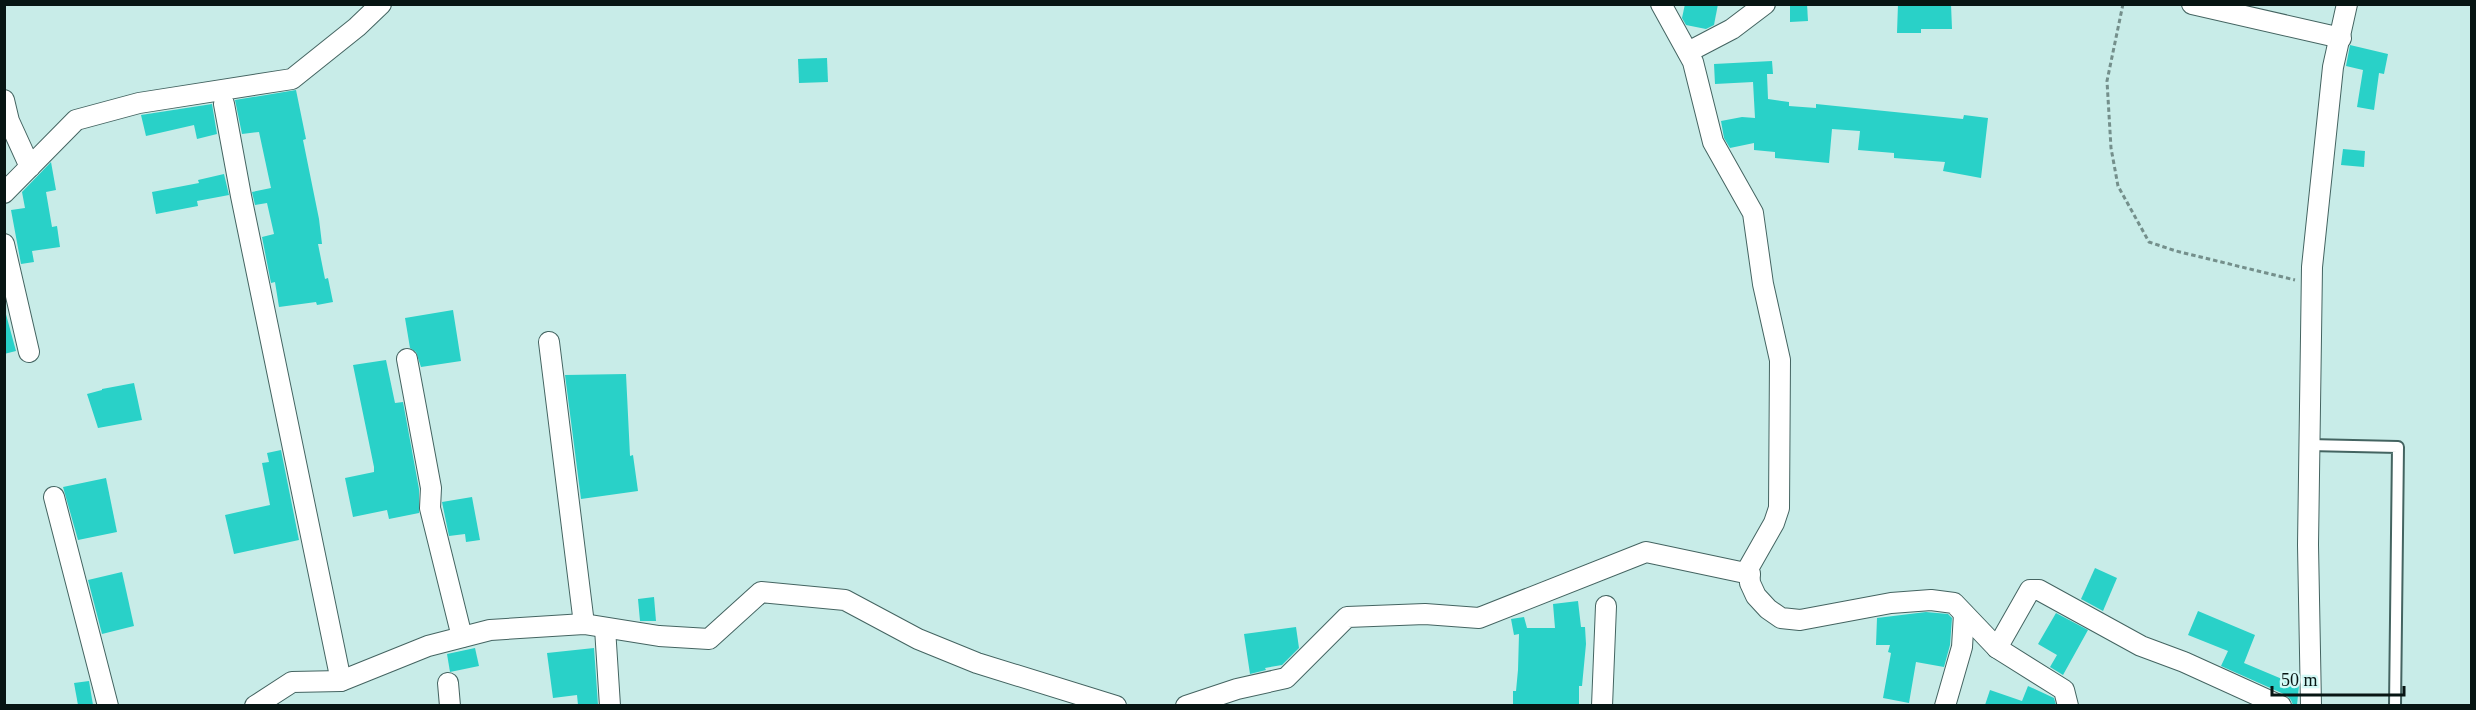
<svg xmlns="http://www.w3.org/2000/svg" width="2476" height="710" viewBox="0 0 2476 710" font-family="'Times New Roman',serif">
<rect width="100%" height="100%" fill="#c8ece8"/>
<!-- building -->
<g fill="#29d1c8">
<polygon points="1685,4 1718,4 1714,25 1706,29 1686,25 1682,18"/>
<polygon points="1790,4 1807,4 1808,21 1790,22"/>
<polygon points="1898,4 1951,4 1952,29 1921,29 1921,33 1897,33"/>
<polygon points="2350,45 2388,54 2384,74 2379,73 2374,110 2357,107 2363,70 2346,66"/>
<polygon points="827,58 828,82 799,83 798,59"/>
<polygon points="1772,61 1773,74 1767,74 1768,99 1789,102 1789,106 1816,108 1816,104 1963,119 1964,115 1988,118 1981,178 1943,171 1945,162 1894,158 1894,153 1858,150 1860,131 1832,129 1829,163 1775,158 1775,152 1754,150 1754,143 1730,148 1724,138 1721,121 1742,117 1755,118 1753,82 1715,84 1714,64"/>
<polygon points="296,90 306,139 303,140 319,219 322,244 318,244 325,279 328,278 333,302 317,305 316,302 279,307 275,282 271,283 262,237 274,234 267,203 255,205 252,192 271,188 259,132 242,134 235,100"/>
<polygon points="212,104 217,134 197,139 194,125 146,136 141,115"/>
<polygon points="2343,149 2365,151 2364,167 2341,165"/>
<polygon points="51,162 56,190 46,192 52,227 57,226 60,247 32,251 34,262 21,264 11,210 25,208 22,192"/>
<polygon points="224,174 229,195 197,201 198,206 156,214 152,192 199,183 198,180"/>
<polygon points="4,307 16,351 4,354"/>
<polygon points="453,310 461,361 421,367 416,352 410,348 405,318"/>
<polygon points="386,360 395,403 403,402 419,489 419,513 389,519 387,510 353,517 345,478 374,472 374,467 353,365"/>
<polygon points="626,374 630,456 633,455 638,491 581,499 565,375"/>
<polygon points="134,383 142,420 98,428 87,394 102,390 102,389"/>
<polygon points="281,450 299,540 234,554 225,515 270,505 262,463 269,462 267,453"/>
<polygon points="106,478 117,532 78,540 63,487"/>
<polygon points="472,497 480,540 466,542 465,534 449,536 442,502"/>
<polygon points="2095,568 2117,578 2103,611 2081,599"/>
<polygon points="122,572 134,626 102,634 88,580"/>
<polygon points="654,597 656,621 640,621 638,599"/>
<polygon points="1578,601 1581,627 1585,627 1586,644 1582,686 1579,686 1579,705 1513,705 1513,691 1516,691 1518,670 1519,634 1514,635 1511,619 1524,617 1527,628 1555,628 1553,604"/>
<polygon points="2198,611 2255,635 2244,663 2299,686 2297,705 2293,705 2291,700 2286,695 2221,666 2228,651 2188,635"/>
<polygon points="1926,612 1948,614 1952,618 1950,645 1944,667 1916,662 1909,703 1883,698 1891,653 1888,652 1890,645 1876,645 1877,618"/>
<polygon points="2056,613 2088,630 2063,675 2050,667 2057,655 2038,644"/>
<polygon points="1296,627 1299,648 1282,665 1265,668 1266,670 1250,674 1244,634"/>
<polygon points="475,648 479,666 450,672 447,654"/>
<polygon points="594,648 598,705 578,705 577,695 553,698 547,653"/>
<polygon points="89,681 93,705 78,705 74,683"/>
<polygon points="2028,686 2054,698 2056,705 1985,705 1990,690 2022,701"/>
</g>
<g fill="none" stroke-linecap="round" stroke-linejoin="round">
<!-- service casing -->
<g stroke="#446461" stroke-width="14">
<polyline id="service" points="2309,445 2398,447 2395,706"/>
</g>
<!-- minor casing -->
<g stroke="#446461" stroke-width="22">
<g id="minor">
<polyline points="1661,4 1693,62 1713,142 1753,213 1763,284 1780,360 1779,508 1774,523 1749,567 1750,583 1756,596 1768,609 1781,618 1800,620 1891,603 1931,600 1954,603 1997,648 2064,690 2068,706"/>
<polyline points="2192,4 2341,38"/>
<polyline points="1688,52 1732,29 1765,4"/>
<polyline points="4,100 9,121 30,167"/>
<polyline points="224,104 241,196 341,681"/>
<polyline points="4,193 76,120 139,103 292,79 357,27 381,4"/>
<polyline points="4,244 29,352"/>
<polyline points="549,342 584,624"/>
<polyline points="407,359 431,488 430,508 462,637"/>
<polyline points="54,497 108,706"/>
<polyline points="605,628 610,706"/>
<polyline points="1997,648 2030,590 2039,590 2141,646 2184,662 2281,706"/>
<polyline points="448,683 450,706"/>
<polyline points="255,706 292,682 341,681 428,646 490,630 584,624 659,636 709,639 761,592 845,600 918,639 977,663 1116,706"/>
<polyline points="1186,706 1237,689 1286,678 1347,617 1425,614 1479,618 1646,552 1750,574"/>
<polyline points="1602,706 1606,606"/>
<polyline points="1945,706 1962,647 1964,614"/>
<polyline points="2311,706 2308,545 2312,267 2333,67 2347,4"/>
</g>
</g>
<!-- path -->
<polyline stroke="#748f8b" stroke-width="3" stroke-dasharray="4.5 3" stroke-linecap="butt" points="2123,4 2107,81 2111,148 2118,186 2149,242 2176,251 2295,280"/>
<!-- service -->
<use href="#service" stroke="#fff" stroke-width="10"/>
<!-- minor -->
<use href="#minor" stroke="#fff" stroke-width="20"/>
</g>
<!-- border -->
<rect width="2476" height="710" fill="none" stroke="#071513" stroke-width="12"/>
<!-- scale -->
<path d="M2272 686v9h132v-9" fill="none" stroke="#071513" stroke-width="3"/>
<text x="2281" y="686" font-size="18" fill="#071513" stroke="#d5f9f6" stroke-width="4.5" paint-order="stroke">50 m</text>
</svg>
